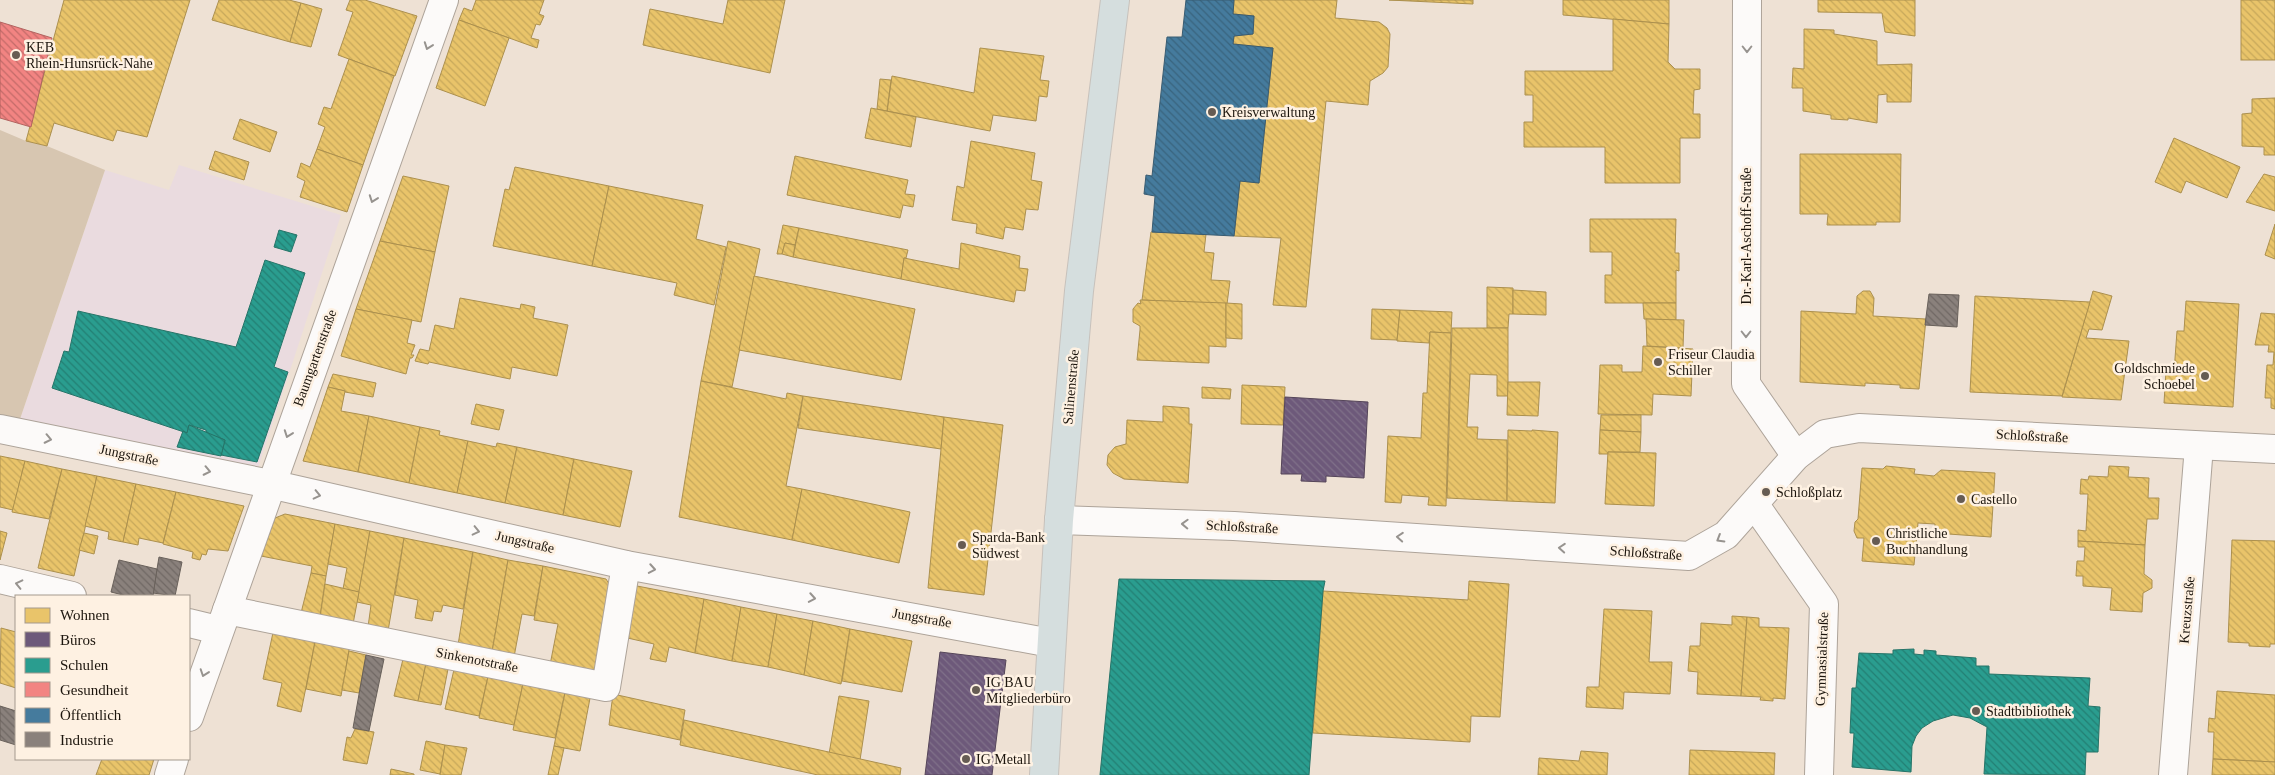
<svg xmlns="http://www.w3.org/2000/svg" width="2275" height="775" viewBox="0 0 2275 775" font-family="Georgia,serif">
<defs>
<pattern id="homes-back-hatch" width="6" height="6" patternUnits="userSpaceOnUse" patternTransform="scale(1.25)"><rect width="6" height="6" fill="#e9c46a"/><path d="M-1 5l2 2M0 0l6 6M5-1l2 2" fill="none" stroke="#c7a85b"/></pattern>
<pattern id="offices-back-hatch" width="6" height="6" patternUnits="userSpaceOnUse" patternTransform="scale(1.25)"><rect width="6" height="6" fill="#6d597a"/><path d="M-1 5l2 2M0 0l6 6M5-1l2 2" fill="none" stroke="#807189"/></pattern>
<pattern id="schools-back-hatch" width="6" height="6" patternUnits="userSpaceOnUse" patternTransform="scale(1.25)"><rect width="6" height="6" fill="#2a9d8f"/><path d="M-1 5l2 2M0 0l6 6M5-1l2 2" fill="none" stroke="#237f73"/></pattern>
<pattern id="health-back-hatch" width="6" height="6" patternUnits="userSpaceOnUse" patternTransform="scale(1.25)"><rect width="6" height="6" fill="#f28482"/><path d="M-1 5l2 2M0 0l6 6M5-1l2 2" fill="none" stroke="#c36b69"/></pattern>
<pattern id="public-back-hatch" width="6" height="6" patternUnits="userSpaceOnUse" patternTransform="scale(1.25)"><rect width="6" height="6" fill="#457b9d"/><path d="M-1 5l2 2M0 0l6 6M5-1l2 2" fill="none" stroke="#39647e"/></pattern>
<pattern id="industry-back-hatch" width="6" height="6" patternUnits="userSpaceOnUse" patternTransform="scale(1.25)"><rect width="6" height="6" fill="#8a817c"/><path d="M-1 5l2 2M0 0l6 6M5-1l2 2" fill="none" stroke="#706864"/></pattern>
</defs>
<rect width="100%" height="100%" fill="#eee1d4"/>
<!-- education -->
<polygon fill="#eadbdf" points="179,165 341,215 257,471 20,419 105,170 169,190"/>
<!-- grass -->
<polygon fill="#d7c6b1" points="0,130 26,141 47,146 105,170 20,419 0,415"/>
<!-- homes -->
<g fill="url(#homes-back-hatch)" stroke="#ac904e">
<polygon points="64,0 190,0 147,137 117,130 113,141 54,123 47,146 26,141"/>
<polygon points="219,0 289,0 301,3 290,42 212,20"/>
<polygon points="350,0 365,0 417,16 395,76 338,55 353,12 346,10"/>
<polygon points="476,0 544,0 539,14 544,16 540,25 536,24 531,38 539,40 537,48 459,20 464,8 472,11"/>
<polygon points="728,0 785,0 770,73 643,45 650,9 723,24"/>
<polygon points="1234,0 1337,0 1335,18 1379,22 1387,28 1390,34 1388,67 1383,73 1370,81 1368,105 1326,101 1306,307 1273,305 1281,238 1234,236 1240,181 1259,183 1273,48 1233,44 1234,36 1253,34 1254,16 1233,14"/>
<polygon points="1389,0 1473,0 1473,4"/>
<polygon points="1563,0 1669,0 1669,24 1563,15"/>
<polygon points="1818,0 1915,0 1915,36 1885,32 1882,13 1818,12"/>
<rect x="2241" y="0" width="34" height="60"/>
<polygon points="301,3 322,9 311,47 290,42"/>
<polygon points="1613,19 1669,24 1668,62 1675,69 1700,69 1700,89 1694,90 1693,114 1700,114 1700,138 1680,138 1680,183 1605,183 1605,147 1524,147 1524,122 1533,122 1533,95 1525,95 1525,71 1613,71"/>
<polygon points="459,20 509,38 485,106 436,88"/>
<polygon points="1804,29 1834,30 1834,34 1877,41 1877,65 1912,64 1911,102 1887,102 1887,94 1878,95 1877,123 1848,118 1848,120 1831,119 1831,115 1803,111 1803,88 1792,88 1793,68 1804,69"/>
<polygon points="980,48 1044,56 1040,80 1049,81 1047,97 1039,96 1036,121 993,115 990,131 887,111 892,76 974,93"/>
<polygon points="349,59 394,76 363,165 317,149 325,127 318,124 324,107 331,109"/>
<polygon points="880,79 891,80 887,111 877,109"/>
<polygon points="2275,98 2275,155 2264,155 2264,147 2242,146 2242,114 2252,113 2252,99"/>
<polygon points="871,108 916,117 911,147 865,138"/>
<polygon points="240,119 277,132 270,152 233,139"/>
<polygon points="2174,138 2240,167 2227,198 2186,181 2181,193 2155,182"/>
<polygon points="971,141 1035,153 1031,180 1042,182 1038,210 1026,209 1023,230 1005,227 1003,239 976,233 977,224 952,220 957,186 964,188"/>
<polygon points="317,149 363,165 347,212 300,197 305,181 297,177 301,163 310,167"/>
<polygon points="215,151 249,162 244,180 209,169"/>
<polygon points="1800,154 1901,154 1900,222 1876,222 1876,225 1827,225 1828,214 1800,214"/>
<polygon points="795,156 908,180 905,194 915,195 913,207 903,205 900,218 787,195"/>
<polygon points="515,167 609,186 592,266 493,246 505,189 509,190"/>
<polygon points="2264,174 2275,177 2275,211 2246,202"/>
<polygon points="403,176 449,186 435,252 380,241"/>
<polygon points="609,186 703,205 696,239 726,247 714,305 674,295 677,283 592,266"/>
<polygon points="1590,219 1676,219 1675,253 1679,253 1679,271 1676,270 1676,303 1605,303 1605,275 1612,275 1612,252 1590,252"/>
<polygon points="2275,224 2275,259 2265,255"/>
<polygon points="783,225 799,228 795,245 785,243 782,254 777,254"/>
<polygon points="799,228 908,250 906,258 904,258 901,279 793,257"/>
<polygon points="1151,232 1206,234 1204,252 1214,253 1211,280 1230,281 1227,304 1142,300"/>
<polygon points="380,241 435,252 421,322 356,309"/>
<polygon points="728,241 760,249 732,387 701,381"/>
<polygon points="785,243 795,245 793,257 782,254"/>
<polygon points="961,243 1020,256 1019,268 1028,269 1025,291 1016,290 1014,302 901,279 904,258 959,269"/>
<polygon points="754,276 915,309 901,380 739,350"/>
<polygon points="1487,287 1513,288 1513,314 1509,314 1508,328 1487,328"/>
<polygon points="1513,290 1546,292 1546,315 1513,314"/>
<polygon points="1863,291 1870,291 1874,298 1873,316 1926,319 1919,389 1900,388 1900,385 1865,383 1865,386 1800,382 1801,311 1856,314 1857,296"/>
<polygon points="2093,291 2112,296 2102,330 2089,329 2086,338 2129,341 2121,400 2062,397"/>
<polygon points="1975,296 2090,302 2062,396 1970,392"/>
<polygon points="460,298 520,309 521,304 535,307 533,318 568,325 557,376 512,367 510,379 429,362 428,364 415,361 420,349 429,351 435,325 454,329"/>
<polygon points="1140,300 1226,303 1226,347 1209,346 1209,363 1137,360 1140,330 1140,326 1133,322 1133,309 1138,303 1141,304"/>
<polygon points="2186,301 2239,304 2233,407 2164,403 2166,371 2174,372 2177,331 2184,331"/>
<polygon points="1226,303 1242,304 1242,339 1226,338"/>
<polygon points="1643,303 1676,303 1676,320 1644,319"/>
<polygon points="356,309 412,320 407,343 415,345 411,355 414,355 412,358 410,358 406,374 341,356"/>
<polygon points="1372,309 1400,310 1397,340 1371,339"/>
<polygon points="1400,310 1452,312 1451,333 1430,332 1429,343 1397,341"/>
<polygon points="2261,313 2275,314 2275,409 2271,408 2271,398 2265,398 2267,365 2273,365 2274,352 2268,352 2269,345 2255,345"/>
<polygon points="1646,319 1684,320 1683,348 1647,346"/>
<polygon points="1452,328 1508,328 1508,396 1497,396 1497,375 1470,374 1467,427 1478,427 1477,439 1507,440 1507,501 1447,498"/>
<polygon points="1430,332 1451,333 1446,506 1428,505 1429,497 1402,495 1401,503 1385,502 1388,436 1421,438 1423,393 1427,393"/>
<polygon points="1643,346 1693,349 1691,396 1653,394 1652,415 1598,414 1600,365 1622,365 1622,372 1642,372"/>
<polygon points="333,374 376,383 373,397 345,392 345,391 328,387"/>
<polygon points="701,381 786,399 787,393 803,396 786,486 802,489 792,540 679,517"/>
<polygon points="1508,382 1540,382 1538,416 1507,415"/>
<polygon points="1242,385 1285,387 1283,425 1241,424"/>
<polygon points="328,387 345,391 341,411 369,416 358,472 303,461"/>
<polygon points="1202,387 1231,389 1230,399 1202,398"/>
<polygon points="803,396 944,417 941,449 798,428"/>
<polygon points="476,404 504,410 499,430 471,424"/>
<polygon points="1163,406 1189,408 1189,424 1192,424 1188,483 1124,479 1113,473 1107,465 1108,455 1115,447 1126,444 1127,420 1163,422"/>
<polygon points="1601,415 1641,415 1641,432 1600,430"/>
<polygon points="369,416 420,427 409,483 358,472"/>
<polygon points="944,417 1003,425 984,595 928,588"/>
<polygon points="420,427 440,431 439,435 468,441 457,493 409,483"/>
<polygon points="1508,430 1532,431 1532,430 1558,432 1555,503 1507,501"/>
<polygon points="1600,430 1641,432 1640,452 1608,452 1608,454 1599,454"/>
<polygon points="468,441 496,447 497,443 517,447 505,503 457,493"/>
<polygon points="517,447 574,459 563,515 505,503"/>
<polygon points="1608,452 1656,453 1654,506 1605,504"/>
<polygon points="0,456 25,461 13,510 0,507"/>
<polygon points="574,459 632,471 620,527 563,515"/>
<polygon points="25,461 62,469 49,519 12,512"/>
<polygon points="1886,466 1915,469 1914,474 1934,476 1941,470 1995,473 1991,537 1934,533 1935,524 1918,523 1914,565 1862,561 1864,538 1857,538 1854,531 1855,522 1858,519 1862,468 1883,469"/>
<polygon points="2109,466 2129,467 2128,477 2149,478 2148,498 2159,498 2158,519 2147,519 2145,545 2078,541 2078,530 2086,531 2088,494 2080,494 2081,479 2088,480 2089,476 2108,477"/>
<polygon points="62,469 97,476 74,576 38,568"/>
<polygon points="97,476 136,484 123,542 108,539 109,532 85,526"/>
<polygon points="136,484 176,492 163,543 139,538 138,545 123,542"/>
<polygon points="802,489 910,512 899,563 792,540"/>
<polygon points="176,492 244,506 228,551 208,549 206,555 202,554 200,560 192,558 193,552 163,544"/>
<polygon points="285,514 335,524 326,576 311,573 312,566 261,556 275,518"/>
<polygon points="335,524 370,531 359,592 343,589 347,568 328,564"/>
<polygon points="0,531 7,533 0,560"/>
<polygon points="370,531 404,538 388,631 368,627 371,605 357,602"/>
<polygon points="84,533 98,536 94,554 79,550"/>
<polygon points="404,538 473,552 463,609 443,605 441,612 434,611 432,621 415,618 418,600 395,595"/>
<polygon points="2232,540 2275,541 2275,644 2270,644 2270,647 2249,646 2249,643 2228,642"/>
<polygon points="2078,541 2145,545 2144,574 2152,580 2152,588 2143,593 2142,612 2110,610 2112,588 2083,586 2083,576 2076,576 2077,561 2084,561 2085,547 2078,547"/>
<polygon points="473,552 508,560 492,652 458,645"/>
<polygon points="508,560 543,566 534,616 522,614 514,657 492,652"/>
<polygon points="543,566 606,579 611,587 597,671 550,665 558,624 534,620"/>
<polygon points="311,573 326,576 320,617 301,613"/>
<polygon points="1469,581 1509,584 1500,717 1471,716 1470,742 1313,733 1323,591 1468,600"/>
<polygon points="325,584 359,592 353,624 320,617"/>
<polygon points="632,585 704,599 695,653 669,647 666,662 650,659 654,644 623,637"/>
<polygon points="704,599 741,607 732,661 695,653"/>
<polygon points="741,607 777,614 768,667 732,661"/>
<polygon points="1604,609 1652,611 1649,662 1672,662 1670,694 1624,692 1623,709 1586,707 1587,687 1599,687"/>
<polygon points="777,614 813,621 804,675 768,667"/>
<polygon points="1732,616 1747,617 1741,696 1697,694 1698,672 1688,671 1690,646 1700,646 1701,623 1732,625"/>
<polygon points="1747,617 1759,618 1759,627 1789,628 1785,699 1773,698 1773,701 1760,700 1761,697 1741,696"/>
<polygon points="813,621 850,629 841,684 804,675"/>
<polygon points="1,628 16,632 16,688 0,683"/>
<polygon points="274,628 316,637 301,712 277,706 282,683 263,679"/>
<polygon points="850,629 912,641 902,692 842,681"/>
<polygon points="316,637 350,644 341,696 306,689"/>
<polygon points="349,651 366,655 359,693 342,690"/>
<polygon points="404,655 427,659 418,701 394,696"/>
<polygon points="427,659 449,664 441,705 418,701"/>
<polygon points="455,665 489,672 479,716 445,709"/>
<polygon points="489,672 524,679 514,725 479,718"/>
<polygon points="524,679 566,688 555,738 513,730"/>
<polygon points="566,688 591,693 580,751 554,746"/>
<polygon points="2217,691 2275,695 2275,762 2213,759 2214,732 2208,732 2209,718 2215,719"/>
<polygon points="613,694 685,710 680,740 609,725"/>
<polygon points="839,696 869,701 860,760 829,754"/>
<polygon points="684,720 901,768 900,775 818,775 680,745"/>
<polygon points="355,729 374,732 367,764 343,760 347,737 351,738"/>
<polygon points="426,741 445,745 440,774 420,770"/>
<polygon points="445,745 467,748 461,775 440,775"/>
<polygon points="554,746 564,748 558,775 548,775"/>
<polygon points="1690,750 1775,753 1774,775 1689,775"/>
<polygon points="1581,751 1608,753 1607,775 1538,775 1539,758 1579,761"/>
<polygon points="102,759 154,759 149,775 96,775"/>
<polygon points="2213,759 2275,762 2275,775 2212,775"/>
<polygon points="391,769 414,774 414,775 390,775"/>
</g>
<!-- offices -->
<g fill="url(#offices-back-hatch)" stroke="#554559">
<polygon points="1285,397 1368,402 1364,478 1326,476 1326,482 1301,481 1302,474 1281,474"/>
<polygon points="940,652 1006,660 992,775 925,775"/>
</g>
<!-- schools -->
<g fill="url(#schools-back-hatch)" stroke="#267468">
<polygon points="279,230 297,235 291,252 274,247"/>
<polygon points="265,260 305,273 274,367 288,372 257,462 221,455 225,440 206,433 206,430 189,425 187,433 52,388 64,351 69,352 78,311 236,347"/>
<polygon points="189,425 225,440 221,456 177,447 183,431 187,433"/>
<polygon points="1119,579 1325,581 1323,591 1309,775 1100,775"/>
<polygon points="1914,649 1914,654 1924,655 1924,650 1936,651 1936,655 1976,658 1976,666 1989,666 1989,674 2090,678 2088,706 2100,707 2098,752 2086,752 2085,775 1984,774 1987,727 1970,718 1953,715 1933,721 1922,728 1916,736 1912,746 1911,772 1852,767 1854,733 1850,733 1852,688 1856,688 1859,653 1893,654 1893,650"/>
</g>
<!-- health -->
<polygon fill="url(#health-back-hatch)" stroke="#b2635f" points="0,22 52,38 31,127 0,118"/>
<!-- public -->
<polygon fill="url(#public-back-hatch)" stroke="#395c72" points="1186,0 1234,0 1233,14 1254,16 1253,34 1234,36 1233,44 1273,48 1259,183 1240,181 1234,236 1152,232 1155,196 1144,194 1146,175 1152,176 1167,37 1182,37"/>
<!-- industry -->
<g fill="url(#industry-back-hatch)" stroke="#69615b">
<polygon points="1929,294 1959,295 1957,327 1925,325"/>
<polygon points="159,557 182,562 175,596 153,593"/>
<polygon points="119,560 157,569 153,596 127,596 111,592"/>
<polygon points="366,655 384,659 369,731 353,728"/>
<polygon points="0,706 16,711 16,745 0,740"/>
</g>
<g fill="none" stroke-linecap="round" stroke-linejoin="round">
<!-- minor casing -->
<g stroke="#ada399" stroke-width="30">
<g id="minor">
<polyline points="1747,0 1746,384 1796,456"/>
<polyline points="0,429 270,484 626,565 1051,643"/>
<polyline points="1755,505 1824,604 1819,775"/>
<polyline points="1059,520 1234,526 1689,556 1726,535 1796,456 1825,434 1859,428 2275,449"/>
<polyline points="0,579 72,596"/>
<polyline points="227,610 606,687 626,565"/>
<polyline points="189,623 218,630"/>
<polyline points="189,717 444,0"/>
<polyline points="169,775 174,759"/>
<polyline points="2173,775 2199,446"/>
</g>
</g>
<!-- major casing -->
<g stroke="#c7c1bb" stroke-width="30">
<polyline id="major" points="1044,775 1059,520 1079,291 1115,0"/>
</g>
<!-- minor -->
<use href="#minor" stroke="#fcfaf9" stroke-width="28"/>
<!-- major -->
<use href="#major" stroke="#d5dede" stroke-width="28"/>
</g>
<!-- one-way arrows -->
<defs><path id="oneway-chevron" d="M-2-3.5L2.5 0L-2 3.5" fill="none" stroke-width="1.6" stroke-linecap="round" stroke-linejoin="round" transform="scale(1.25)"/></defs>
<g stroke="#97938f">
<use href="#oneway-chevron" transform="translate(428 46) rotate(110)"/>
<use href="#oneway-chevron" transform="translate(1747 49) rotate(90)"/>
<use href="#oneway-chevron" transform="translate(373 199) rotate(110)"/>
<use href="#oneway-chevron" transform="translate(1746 334) rotate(90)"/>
<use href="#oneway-chevron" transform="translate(288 434) rotate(110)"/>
<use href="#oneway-chevron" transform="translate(48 439) rotate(12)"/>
<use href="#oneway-chevron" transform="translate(207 471) rotate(12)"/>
<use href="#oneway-chevron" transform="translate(317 495) rotate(13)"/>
<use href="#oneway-chevron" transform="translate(1185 524) rotate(-178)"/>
<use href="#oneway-chevron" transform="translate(476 531) rotate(13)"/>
<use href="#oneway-chevron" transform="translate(1400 537) rotate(-176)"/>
<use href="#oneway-chevron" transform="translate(1720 539) rotate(149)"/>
<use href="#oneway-chevron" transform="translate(1562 548) rotate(-176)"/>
<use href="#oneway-chevron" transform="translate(652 569) rotate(10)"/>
<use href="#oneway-chevron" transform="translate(19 584) rotate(-167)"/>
<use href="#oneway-chevron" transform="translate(812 598) rotate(10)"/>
<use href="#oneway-chevron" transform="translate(204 673) rotate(109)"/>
</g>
<!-- markers -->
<g fill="#665c53" stroke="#fef1e2" stroke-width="2">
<circle cx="16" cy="55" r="5"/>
<circle cx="1212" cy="112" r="5"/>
<circle cx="1658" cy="362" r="5"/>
<circle cx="2205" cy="376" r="5"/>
<circle cx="1766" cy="492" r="5"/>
<circle cx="1961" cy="499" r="5"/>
<circle cx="1876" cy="541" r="5"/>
<circle cx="962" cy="545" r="5"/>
<circle cx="976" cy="690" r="5"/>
<circle cx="1976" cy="711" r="5"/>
<circle cx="966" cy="759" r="5"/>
</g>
<g text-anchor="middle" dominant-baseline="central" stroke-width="5" stroke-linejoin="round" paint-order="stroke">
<!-- poi labels -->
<g font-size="14" fill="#1c150d" stroke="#fef1e2" text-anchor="start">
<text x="26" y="47">KEB<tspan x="26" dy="16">Rhein-Hunsrück-Nahe</tspan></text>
<text x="1222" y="112">Kreisverwaltung</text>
<text x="1668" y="354">Friseur Claudia<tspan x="1668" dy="16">Schiller</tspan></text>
<text x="2195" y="368" text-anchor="end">Goldschmiede<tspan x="2195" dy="16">Schoebel</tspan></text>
<text x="1776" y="492">Schloßplatz</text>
<text x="1971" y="499">Castello</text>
<text x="1886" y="533">Christliche<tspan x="1886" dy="16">Buchhandlung</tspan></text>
<text x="972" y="537">Sparda-Bank<tspan x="972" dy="16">Südwest</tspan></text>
<text x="986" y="682">IG BAU<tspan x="986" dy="16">Mitgliederbüro</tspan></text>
<text x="1986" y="711">Stadtbibliothek</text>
<text x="976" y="759">IG Metall</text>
</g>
<!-- street labels -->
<g font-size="14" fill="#1c150d" stroke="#fef1e2">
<text transform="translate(1746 236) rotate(-90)">Dr.-Karl-Aschoff-Straße</text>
<text transform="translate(315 358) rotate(-70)">Baumgartenstraße</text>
<text transform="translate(1071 387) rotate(-85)">Salinenstraße</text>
<text transform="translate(2032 436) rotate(3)">Schloßstraße</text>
<text transform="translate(129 455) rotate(12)">Jungstraße</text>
<text transform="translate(1242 527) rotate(3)">Schloßstraße</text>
<text transform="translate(525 542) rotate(13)">Jungstraße</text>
<text transform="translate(1646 553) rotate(4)">Schloßstraße</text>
<text transform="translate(2187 610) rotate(-85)">Kreuzstraße</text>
<text transform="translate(922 618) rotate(10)">Jungstraße</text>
<text transform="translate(1822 659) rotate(-88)">Gymnasialstraße</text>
<text transform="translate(477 660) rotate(11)">Sinkenotstraße</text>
</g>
</g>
<!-- legend -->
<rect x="15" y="595" width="175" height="165" fill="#fef1e2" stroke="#a4998d"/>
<rect x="25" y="608" width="25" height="15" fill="#e9c46a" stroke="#a4998d"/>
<text x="60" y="620" font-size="15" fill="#1c150d">Wohnen</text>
<rect x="25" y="632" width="25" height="15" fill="#6d597a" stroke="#a4998d"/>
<text x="60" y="645" font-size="15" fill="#1c150d">Büros</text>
<rect x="25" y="658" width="25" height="15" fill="#2a9d8f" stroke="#a4998d"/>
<text x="60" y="670" font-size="15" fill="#1c150d">Schulen</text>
<rect x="25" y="682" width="25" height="15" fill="#f28482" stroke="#a4998d"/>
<text x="60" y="695" font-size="15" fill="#1c150d">Gesundheit</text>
<rect x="25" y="708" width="25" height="15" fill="#457b9d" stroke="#a4998d"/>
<text x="60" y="720" font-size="15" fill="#1c150d">Öffentlich</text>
<rect x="25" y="732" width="25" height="15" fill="#8a817c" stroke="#a4998d"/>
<text x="60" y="745" font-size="15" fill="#1c150d">Industrie</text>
</svg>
